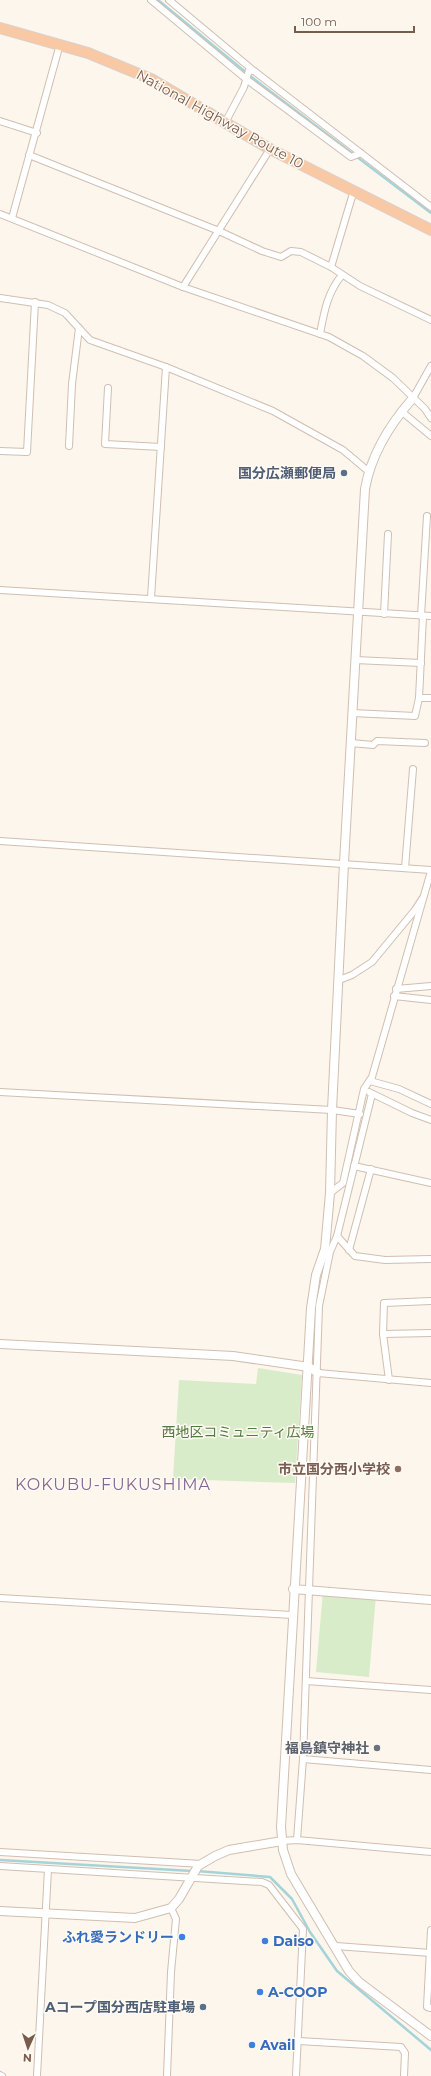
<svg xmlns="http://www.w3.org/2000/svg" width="431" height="2076" viewBox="0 0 431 2076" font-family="Montserrat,'Noto Sans JP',sans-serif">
<rect width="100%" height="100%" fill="#fdf6ec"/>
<!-- green -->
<g fill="#d8ecc9">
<polygon points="258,1368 302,1375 295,1483 173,1479 179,1380 256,1384"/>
<polygon points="323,1591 376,1595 369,1677 316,1672"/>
</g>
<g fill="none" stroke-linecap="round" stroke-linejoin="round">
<!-- stream -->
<g stroke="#a5d3da" stroke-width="2.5">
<polyline points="158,0 254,79 431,213"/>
<polyline points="0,1860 192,1871"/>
<polyline points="197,1871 270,1877 292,1899 310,1932 337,1971 431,2050"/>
</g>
<!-- minor casing -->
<g stroke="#d1beb0" stroke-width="8">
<g id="minor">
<polyline points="151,0 246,79 351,157 361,153"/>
<polyline points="169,0 254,71 431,207"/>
<polyline points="0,121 37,133"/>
<polyline points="225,123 244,87 249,70 254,71"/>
<polyline points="29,155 219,231 262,251 281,257 291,251 301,252 331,267 360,286 431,320"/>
<polyline points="0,214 183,287 329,337 363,356 393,378 425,409 431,418"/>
<polyline points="12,218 60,44"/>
<polyline points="331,267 354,190"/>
<polyline points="183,287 270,149"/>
<polyline points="0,298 48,305 65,313 90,340 166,367"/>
<path d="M320 334C324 313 327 293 342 275"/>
<polyline points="108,388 105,444 161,447"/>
<polyline points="413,398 431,366"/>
<polyline points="401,411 431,436"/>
<polyline points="69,446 72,384 79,328"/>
<polyline points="0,451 27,452 35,302"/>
<polyline points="0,590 431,616"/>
<polyline points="151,598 166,367 273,411 343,450 368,471"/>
<polyline points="384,614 388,534"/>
<polyline points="421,616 427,516"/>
<polyline points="423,616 419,698 431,698"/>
<polyline points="355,660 421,663"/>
<polyline points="352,713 415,716 419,698"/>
<polyline points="351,743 373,745 377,741 425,743"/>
<polyline points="0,841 431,870"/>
<polyline points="405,868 413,769"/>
<polyline points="339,980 352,975 372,962 415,910 422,899"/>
<polyline points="396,989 431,986"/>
<polyline points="394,996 431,1000"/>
<polyline points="370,1081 399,1089 431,1104"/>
<polyline points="0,1092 332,1110 360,1114"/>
<polyline points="369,1092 412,1113 431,1120"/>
<polyline points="354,1166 431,1183"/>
<polyline points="330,1193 343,1183 364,1089 372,1077 431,871"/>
<polyline points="337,1236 372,1094"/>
<polyline points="349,1250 371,1169"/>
<polyline points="383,1334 431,1333"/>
<polyline points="318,1373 431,1383"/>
<polyline points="389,1380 383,1334 384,1303 431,1301"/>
<polyline points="0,1598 292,1615"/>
<polyline points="306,1681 431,1690"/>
<polyline points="303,1759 431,1770"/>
<polyline points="297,1840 303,1759 319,1306 330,1252 337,1236 355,1256 385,1260 431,1259"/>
<polyline points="282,1841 297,1840 431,1852"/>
<polyline points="0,1852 202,1864"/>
<polyline points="0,1866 262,1882 269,1885 303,1929 296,2076"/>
<polyline points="431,1930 427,2007 431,2008"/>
<polyline points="336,1946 431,1953"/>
<polyline points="299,2041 401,2047 405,2053 404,2076"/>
<polyline points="0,2075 2,2076"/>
<polyline points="37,2076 48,1869"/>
<polyline points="167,2076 171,1972 176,1919 171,1908"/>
</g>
</g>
<!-- tertiary casing -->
<g stroke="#d1beb0" stroke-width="10">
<g id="tertiary">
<path d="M413 398C391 423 371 455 365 489L344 863 332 1110 330 1193 325 1249 316 1275 311 1308 281 1827 283 1850 291 1874 349 1971 359 1982 431 2036"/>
<polyline points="0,1344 233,1356 309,1367 318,1373"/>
<polyline points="293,1589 431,1600"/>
<polyline points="0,1911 135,1918 171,1908 179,1899 198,1866 215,1856 229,1850 282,1841"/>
</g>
</g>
<!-- trunk casing -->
<g stroke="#dad1cd" stroke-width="12">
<polyline id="trunk" points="0,28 88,53 151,79 270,149 431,230"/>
</g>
<!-- minor -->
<use href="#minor" stroke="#fff" stroke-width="6"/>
<!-- tertiary -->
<use href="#tertiary" stroke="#fff" stroke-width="8"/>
<!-- trunk -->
<use href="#trunk" stroke="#f9c8a4" stroke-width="10"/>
</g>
<!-- markers -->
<g fill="#5c6f8a" stroke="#fffaf3" stroke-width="1.5">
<circle cx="344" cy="473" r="4"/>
<circle cx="203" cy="2007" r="4"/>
</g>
<circle fill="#8d6e63" stroke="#fffaf3" stroke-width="1.5" cx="398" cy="1469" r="4"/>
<circle fill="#6b7280" stroke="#fffaf3" stroke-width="1.5" cx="377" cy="1748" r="4"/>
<g fill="#3f7fe0" stroke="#fffaf3" stroke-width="1.5">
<circle cx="182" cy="1937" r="4"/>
<circle cx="265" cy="1941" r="4"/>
<circle cx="260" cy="1992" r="4"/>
<circle cx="252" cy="2045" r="4"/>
</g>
<g text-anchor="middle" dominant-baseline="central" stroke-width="3" stroke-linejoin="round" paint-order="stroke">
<!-- street labels -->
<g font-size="14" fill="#7a5c4d" stroke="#fffaf3">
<text transform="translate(220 119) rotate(29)">National Highway Route 10</text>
</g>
<!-- service labels -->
<g font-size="14" font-weight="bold" fill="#4e5e75" stroke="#fffaf3" text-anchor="end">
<text x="336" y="473">国分広瀬郵便局</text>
<text x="195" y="2007">Aコープ国分西店駐車場</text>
</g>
<!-- park labels -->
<g font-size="14" fill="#537a41" stroke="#fffaf3">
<text x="238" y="1432">西地区コミュニティ広場</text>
</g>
<!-- education labels -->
<g font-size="14" font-weight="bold" fill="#785e54" stroke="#fffaf3" text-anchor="end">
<text x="390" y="1469">市立国分西小学校</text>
</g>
<!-- worship labels -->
<g font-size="14" font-weight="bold" fill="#5b616d" stroke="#fffaf3" text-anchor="end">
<text x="369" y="1748">福島鎮守神社</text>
</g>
<!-- shop labels -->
<g font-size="14" font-weight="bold" fill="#366cbe" stroke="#fffaf3" text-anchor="start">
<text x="174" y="1937" text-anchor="end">ふれ愛ランドリー</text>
<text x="273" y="1941">Daiso</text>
<text x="268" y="1992">A-COOP</text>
<text x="260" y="2045">Avail</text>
</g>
<!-- quarter labels -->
<g font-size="16" letter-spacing="1" fill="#846695" stroke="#fffaf3">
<text x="113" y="1484">KOKUBU-FUKUSHIMA</text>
</g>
</g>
<!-- north arrow -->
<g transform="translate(28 2048) rotate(183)" stroke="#fffaf3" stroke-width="3" paint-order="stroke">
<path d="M0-3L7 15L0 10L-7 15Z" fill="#7a5c4d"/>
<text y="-6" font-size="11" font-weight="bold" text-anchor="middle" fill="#7a5c4d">N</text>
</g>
<!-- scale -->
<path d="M295 26v6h119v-6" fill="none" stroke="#7a5c4d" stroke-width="2"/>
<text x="301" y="26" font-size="12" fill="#7a5c4d" stroke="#fffaf3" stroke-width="3" paint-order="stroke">100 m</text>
</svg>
